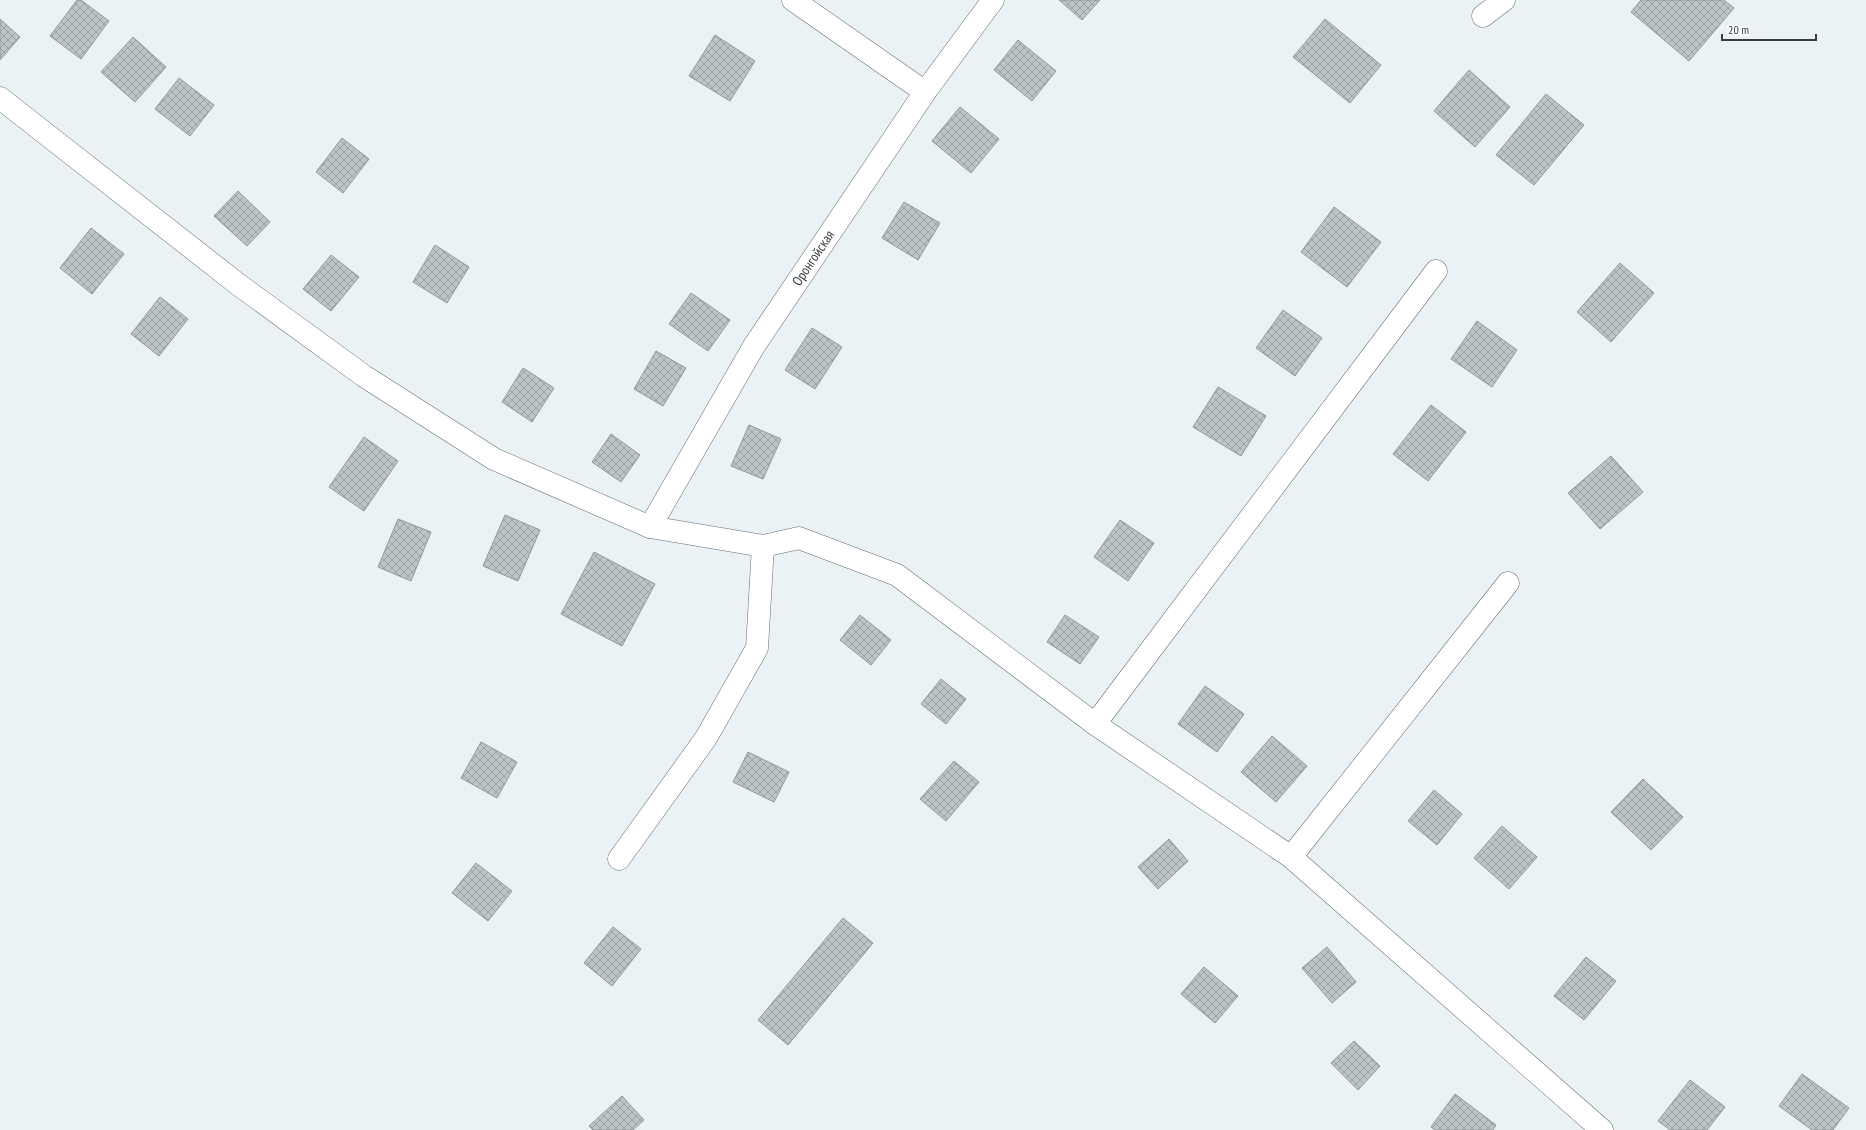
<svg xmlns="http://www.w3.org/2000/svg" width="1866" height="1130" viewBox="0 0 1866 1130" font-family="'PT Sans Narrow',sans-serif">
<defs>
<pattern id="building-cross-hatch" width="8" height="8" patternUnits="userSpaceOnUse"><rect width="8" height="8" fill="#bec5c8"/><path d="M0 0l8 8M0 8l8-8" fill="none" stroke="#9ba1a4"/></pattern>
</defs>
<rect width="100%" height="100%" fill="#ebf2f5"/>
<!-- building -->
<g fill="url(#building-cross-hatch)" stroke="#91979a">
<polygon points="77,0 81,0 109,21 81,59 50,36"/>
<polygon points="1059,0 1100,0 1082,20"/>
<polygon points="1641,0 1724,0 1734,8 1689,61 1631,12"/>
<polygon points="0,19 20,37 0,60"/>
<polygon points="1325,19 1381,65 1350,103 1293,57"/>
<polygon points="715,35 755,61 730,101 689,76"/>
<polygon points="133,37 166,67 135,102 101,72"/>
<polygon points="1018,40 1056,71 1032,101 994,70"/>
<polygon points="1469,70 1510,107 1475,147 1434,111"/>
<polygon points="179,78 214,105 190,136 155,109"/>
<polygon points="1546,94 1584,125 1534,185 1496,155"/>
<polygon points="960,107 999,139 971,173 932,141"/>
<polygon points="342,138 369,159 343,193 316,172"/>
<polygon points="238,191 270,222 247,246 214,216"/>
<polygon points="904,202 940,223 918,260 882,238"/>
<polygon points="1334,207 1381,242 1347,287 1301,252"/>
<polygon points="91,228 124,254 92,294 60,268"/>
<polygon points="435,245 469,267 447,303 413,282"/>
<polygon points="331,255 359,277 331,311 303,289"/>
<polygon points="1620,263 1654,293 1611,342 1577,312"/>
<polygon points="691,293 730,320 708,351 669,324"/>
<polygon points="160,297 188,319 159,356 131,334"/>
<polygon points="1283,310 1322,338 1295,376 1256,348"/>
<polygon points="1477,321 1517,350 1492,387 1451,359"/>
<polygon points="812,328 842,347 815,389 785,370"/>
<polygon points="656,351 686,368 663,406 634,389"/>
<polygon points="523,368 554,388 532,422 502,402"/>
<polygon points="1218,387 1266,416 1241,456 1193,427"/>
<polygon points="1431,405 1466,432 1428,481 1393,454"/>
<polygon points="749,425 781,439 763,479 731,466"/>
<polygon points="611,434 640,455 621,482 592,462"/>
<polygon points="364,437 398,461 364,511 329,487"/>
<polygon points="1611,456 1643,492 1600,529 1568,493"/>
<polygon points="505,515 540,530 518,581 483,566"/>
<polygon points="398,519 431,532 411,581 378,567"/>
<polygon points="1120,520 1154,543 1128,581 1094,557"/>
<polygon points="594,552 655,584 622,646 561,614"/>
<polygon points="860,615 891,640 871,665 840,640"/>
<polygon points="1065,615 1099,637 1080,664 1047,642"/>
<polygon points="941,679 966,699 946,724 921,704"/>
<polygon points="1205,686 1244,714 1217,752 1178,724"/>
<polygon points="1272,736 1307,766 1276,802 1241,772"/>
<polygon points="481,742 517,762 497,798 461,778"/>
<polygon points="748,752 789,772 774,802 733,782"/>
<polygon points="954,761 979,782 946,821 920,799"/>
<polygon points="1643,779 1683,817 1651,850 1611,812"/>
<polygon points="1434,790 1462,814 1437,845 1408,821"/>
<polygon points="1502,826 1537,857 1509,889 1474,858"/>
<polygon points="1169,839 1188,861 1158,889 1138,867"/>
<polygon points="476,863 512,891 488,921 452,893"/>
<polygon points="843,918 873,943 788,1045 758,1020"/>
<polygon points="613,927 641,949 612,986 584,963"/>
<polygon points="1327,947 1356,982 1332,1003 1302,968"/>
<polygon points="1586,957 1616,981 1584,1020 1554,996"/>
<polygon points="1204,967 1238,996 1215,1023 1181,994"/>
<polygon points="1354,1041 1380,1066 1358,1090 1331,1063"/>
<polygon points="1802,1074 1849,1108 1833,1130 1812,1130 1779,1106"/>
<polygon points="1690,1080 1725,1107 1707,1130 1670,1130 1658,1121"/>
<polygon points="1455,1094 1496,1125 1493,1130 1435,1130 1431,1127"/>
<polygon points="622,1096 644,1120 633,1130 593,1130 589,1126"/>
</g>
<g fill="none" stroke-linecap="round" stroke-linejoin="round">
<!-- minor casing -->
<g stroke="#666c6e" stroke-width="23">
<g id="minor">
<polyline points="793,0 925,92"/>
<polyline points="1483,16 1504,0"/>
<polyline points="0,98 239,285 364,376 494,459 650,527 763,546 799,538 897,575 1095,724 1291,857 1602,1130"/>
<polyline points="650,527 754,346 925,92 993,0"/>
<polyline points="1095,724 1436,271"/>
<polyline points="1291,857 1508,583"/>
<polyline points="619,859 706,738 757,648 763,546"/>
</g>
</g>
<!-- minor -->
<use href="#minor" stroke="#fff" stroke-width="22"/>
</g>
<g text-anchor="middle" dominant-baseline="central" stroke-width="4" stroke-linejoin="round" paint-order="stroke">
<!-- street labels -->
<g font-size="14" fill="#393c3d" stroke="#fdfeff">
<text transform="translate(813 258) rotate(-56)">Оронгойская</text>
</g>
</g>
<!-- scale -->
<path d="M1722 34v6h94v-6" fill="none" stroke="#393c3d" stroke-width="2"/>
<text x="1728" y="34" font-size="12" fill="#393c3d" stroke="#fdfeff" stroke-width="3" paint-order="stroke">20 m</text>
</svg>
